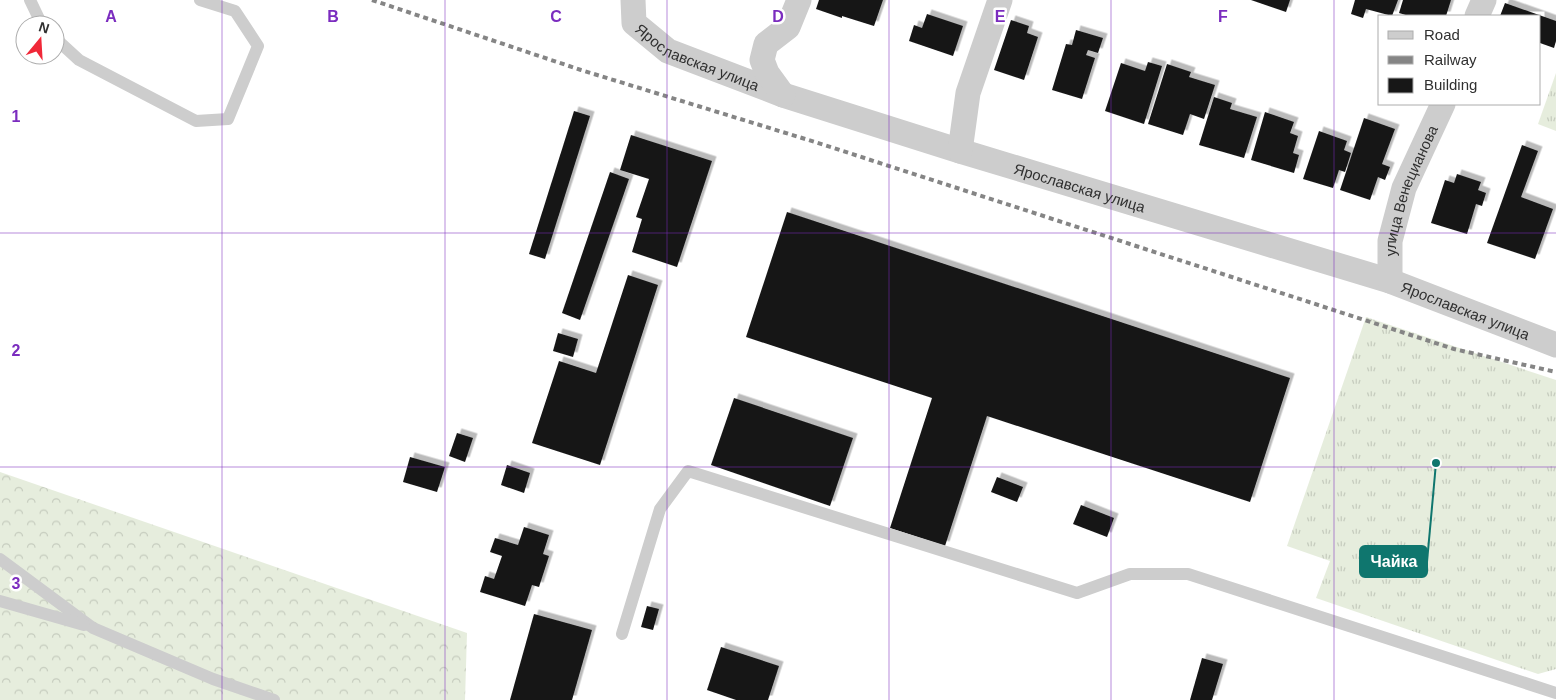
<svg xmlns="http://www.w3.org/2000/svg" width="1556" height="700" viewBox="0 0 1556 700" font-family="Arial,sans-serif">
<defs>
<pattern id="grass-tufts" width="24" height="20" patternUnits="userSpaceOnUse" patternTransform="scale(1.25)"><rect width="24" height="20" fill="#e6eddd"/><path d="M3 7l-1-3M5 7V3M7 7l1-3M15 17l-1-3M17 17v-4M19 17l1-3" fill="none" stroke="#c6ccbe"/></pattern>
<pattern id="forest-crowns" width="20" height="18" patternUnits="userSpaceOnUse" patternTransform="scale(1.25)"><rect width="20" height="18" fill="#e6eddd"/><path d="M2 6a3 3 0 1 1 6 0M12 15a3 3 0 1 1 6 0" fill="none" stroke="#c6ccbe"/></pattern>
<filter id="shadow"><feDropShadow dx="4.5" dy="-4.5" stdDeviation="0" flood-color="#0004"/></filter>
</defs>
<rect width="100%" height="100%" fill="#fff"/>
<!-- grass -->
<g fill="url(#grass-tufts)">
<polygon points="1556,73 1556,131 1538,124"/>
<polygon points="1366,317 1556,380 1556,669 1538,674 1316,598 1330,561 1287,546"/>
</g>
<!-- forest -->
<polygon fill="url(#forest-crowns)" points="0,472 467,633 465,700 0,700"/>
<!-- building -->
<g fill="#171717" filter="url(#shadow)">
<polygon points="819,0 883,0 874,26 842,16 842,18 816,9"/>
<polygon points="1251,0 1290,0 1286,12"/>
<polygon points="1355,0 1398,0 1392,16 1366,9 1363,18 1351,14"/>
<polygon points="1403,0 1451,0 1446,16 1409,16 1399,13"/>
<polygon points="1505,3 1556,21 1556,41 1554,48 1540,43 1540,16 1500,16"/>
<polygon points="927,14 963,26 953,56 909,41 914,25 922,28"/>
<polygon points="1011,20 1029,26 1027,33 1038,37 1024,80 994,70"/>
<polygon points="1076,30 1103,38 1098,53 1088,50 1086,55 1095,58 1082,99 1052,90 1066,44 1072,45"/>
<polygon points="1148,62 1162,66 1144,124 1105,111 1121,63 1145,71"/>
<polygon points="1167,64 1191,72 1189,77 1215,85 1204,119 1190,114 1183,135 1148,124"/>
<polygon points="1214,97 1232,103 1230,109 1257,117 1244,158 1199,145"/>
<polygon points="574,111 590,116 545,259 529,254"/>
<polygon points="1265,112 1294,122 1290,133 1298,136 1293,153 1299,155 1294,173 1251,160"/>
<polygon points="1364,118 1395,129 1382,164 1390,167 1385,180 1378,177 1370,200 1340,190"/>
<polygon points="1319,131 1347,141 1344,150 1351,153 1345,172 1339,170 1333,188 1303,179"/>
<polygon points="631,135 712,161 677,267 632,252 642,219 636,217 649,179 620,170"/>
<polygon points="1522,145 1538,151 1521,197 1553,209 1535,259 1487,243"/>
<polygon points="610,172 629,179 580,320 562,313"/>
<polygon points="1457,174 1481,182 1478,190 1486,193 1482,206 1476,204 1467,234 1431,223 1445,180 1454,183"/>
<polygon points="787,212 1290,378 1250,502 987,416 945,546 890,528 932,398 746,337"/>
<polygon points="628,275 658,285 600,465 532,443 559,361 596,373"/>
<polygon points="558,333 578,339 573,357 553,351"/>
<polygon points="734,398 853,438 830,506 711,465"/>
<polygon points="457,433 473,438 465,462 449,456"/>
<polygon points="410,457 445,467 437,492 403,482"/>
<polygon points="507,465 530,473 524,493 501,485"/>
<polygon points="997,477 1023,487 1017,502 991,492"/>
<polygon points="1081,505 1114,518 1107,537 1073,524"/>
<polygon points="524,527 549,535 543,554 549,556 539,587 532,585 525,606 480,592 485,576 494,579 502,556 490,552 495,538 518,545"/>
<polygon points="647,606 659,609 653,630 641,627"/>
<polygon points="534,614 592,630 572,700 510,700"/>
<polygon points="721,647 779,666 768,700 736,700 707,690"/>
<polygon points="1202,658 1223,664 1212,700 1190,700"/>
</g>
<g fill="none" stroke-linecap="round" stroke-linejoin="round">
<!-- service -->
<g stroke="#cdcdcd" stroke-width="12">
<polyline points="30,0 42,25"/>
<polyline points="55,38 79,60 196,121 228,119 258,46 235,11 200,0"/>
<polyline points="0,559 93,628 213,679 274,700"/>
<polyline points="0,601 84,625"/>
<polyline points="622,634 660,509 688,471 1077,593 1130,574 1188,574 1556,693"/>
</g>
<!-- minor -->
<g stroke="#cdcdcd" stroke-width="25">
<path id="s1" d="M633 0 634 23 668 51 783 95 960 151 1390 281 1556 345"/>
<polyline points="1477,16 1484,0"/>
<polyline points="783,95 767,73 762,60 766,44 788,27 799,0"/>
<polyline points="960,151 968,93 1000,0"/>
<path id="s2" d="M1390 281V241L1404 188 1443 104"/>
</g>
<!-- rail -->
<polyline stroke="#858585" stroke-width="4" stroke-dasharray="5 4" stroke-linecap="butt" points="372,0 581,70 815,142 1454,349 1556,372"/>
</g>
<!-- grid -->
<path fill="none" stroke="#7b2cbf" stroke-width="1" stroke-opacity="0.55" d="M222 0V700M445 0V700M667 0V700M889 0V700M1111 0V700M1334 0V700M0 233H1556M0 467H1556"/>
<g text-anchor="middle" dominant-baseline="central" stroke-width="5" stroke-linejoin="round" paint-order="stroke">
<!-- street labels -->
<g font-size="15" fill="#303030" stroke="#fff">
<text stroke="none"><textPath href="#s1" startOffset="96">Ярославская улица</textPath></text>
<text stroke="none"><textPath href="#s1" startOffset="501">Ярославская улица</textPath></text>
<text stroke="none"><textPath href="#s2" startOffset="94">улица Венецианова</textPath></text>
<text stroke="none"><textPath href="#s1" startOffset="906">Ярославская улица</textPath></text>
</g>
</g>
<g font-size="16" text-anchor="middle" font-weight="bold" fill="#7b2cbf" stroke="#fff" stroke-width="5" stroke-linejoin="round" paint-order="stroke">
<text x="111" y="22">A</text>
<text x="333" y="22">B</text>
<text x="556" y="22">C</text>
<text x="778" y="22">D</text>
<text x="1000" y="22">E</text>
<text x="1223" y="22">F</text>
<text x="16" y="122">1</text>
<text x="16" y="356">2</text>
<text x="16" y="589">3</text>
</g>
<!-- callouts -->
<path fill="none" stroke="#0f766e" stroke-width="2" d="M1436 463L1427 562"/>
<circle fill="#0f766e" stroke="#fff" stroke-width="2" cx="1436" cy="463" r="5"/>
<rect fill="#0f766e" stroke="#0f766e" stroke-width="2" x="1360" y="546" width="67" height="31" rx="5"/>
<g font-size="16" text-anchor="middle" font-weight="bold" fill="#fff">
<text x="1394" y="567">Чайка</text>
</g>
<!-- legend -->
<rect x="1378" y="15" width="162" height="90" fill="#ffffff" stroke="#acacac"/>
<rect x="1388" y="31" width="25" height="8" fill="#cdcdcd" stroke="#acacac"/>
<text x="1424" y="40" font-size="15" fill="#303030">Road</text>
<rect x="1388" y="56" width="25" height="8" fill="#858585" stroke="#acacac"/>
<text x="1424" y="65" font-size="15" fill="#303030">Railway</text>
<rect x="1388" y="78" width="25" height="15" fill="#171717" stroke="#acacac"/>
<text x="1424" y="90" font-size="15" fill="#303030">Building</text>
<!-- north arrow -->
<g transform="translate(40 40) rotate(18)"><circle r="24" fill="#ffffff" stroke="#acacac"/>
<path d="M0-4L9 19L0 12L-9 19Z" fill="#f02838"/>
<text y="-8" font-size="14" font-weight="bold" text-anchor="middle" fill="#303030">N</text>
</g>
</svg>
